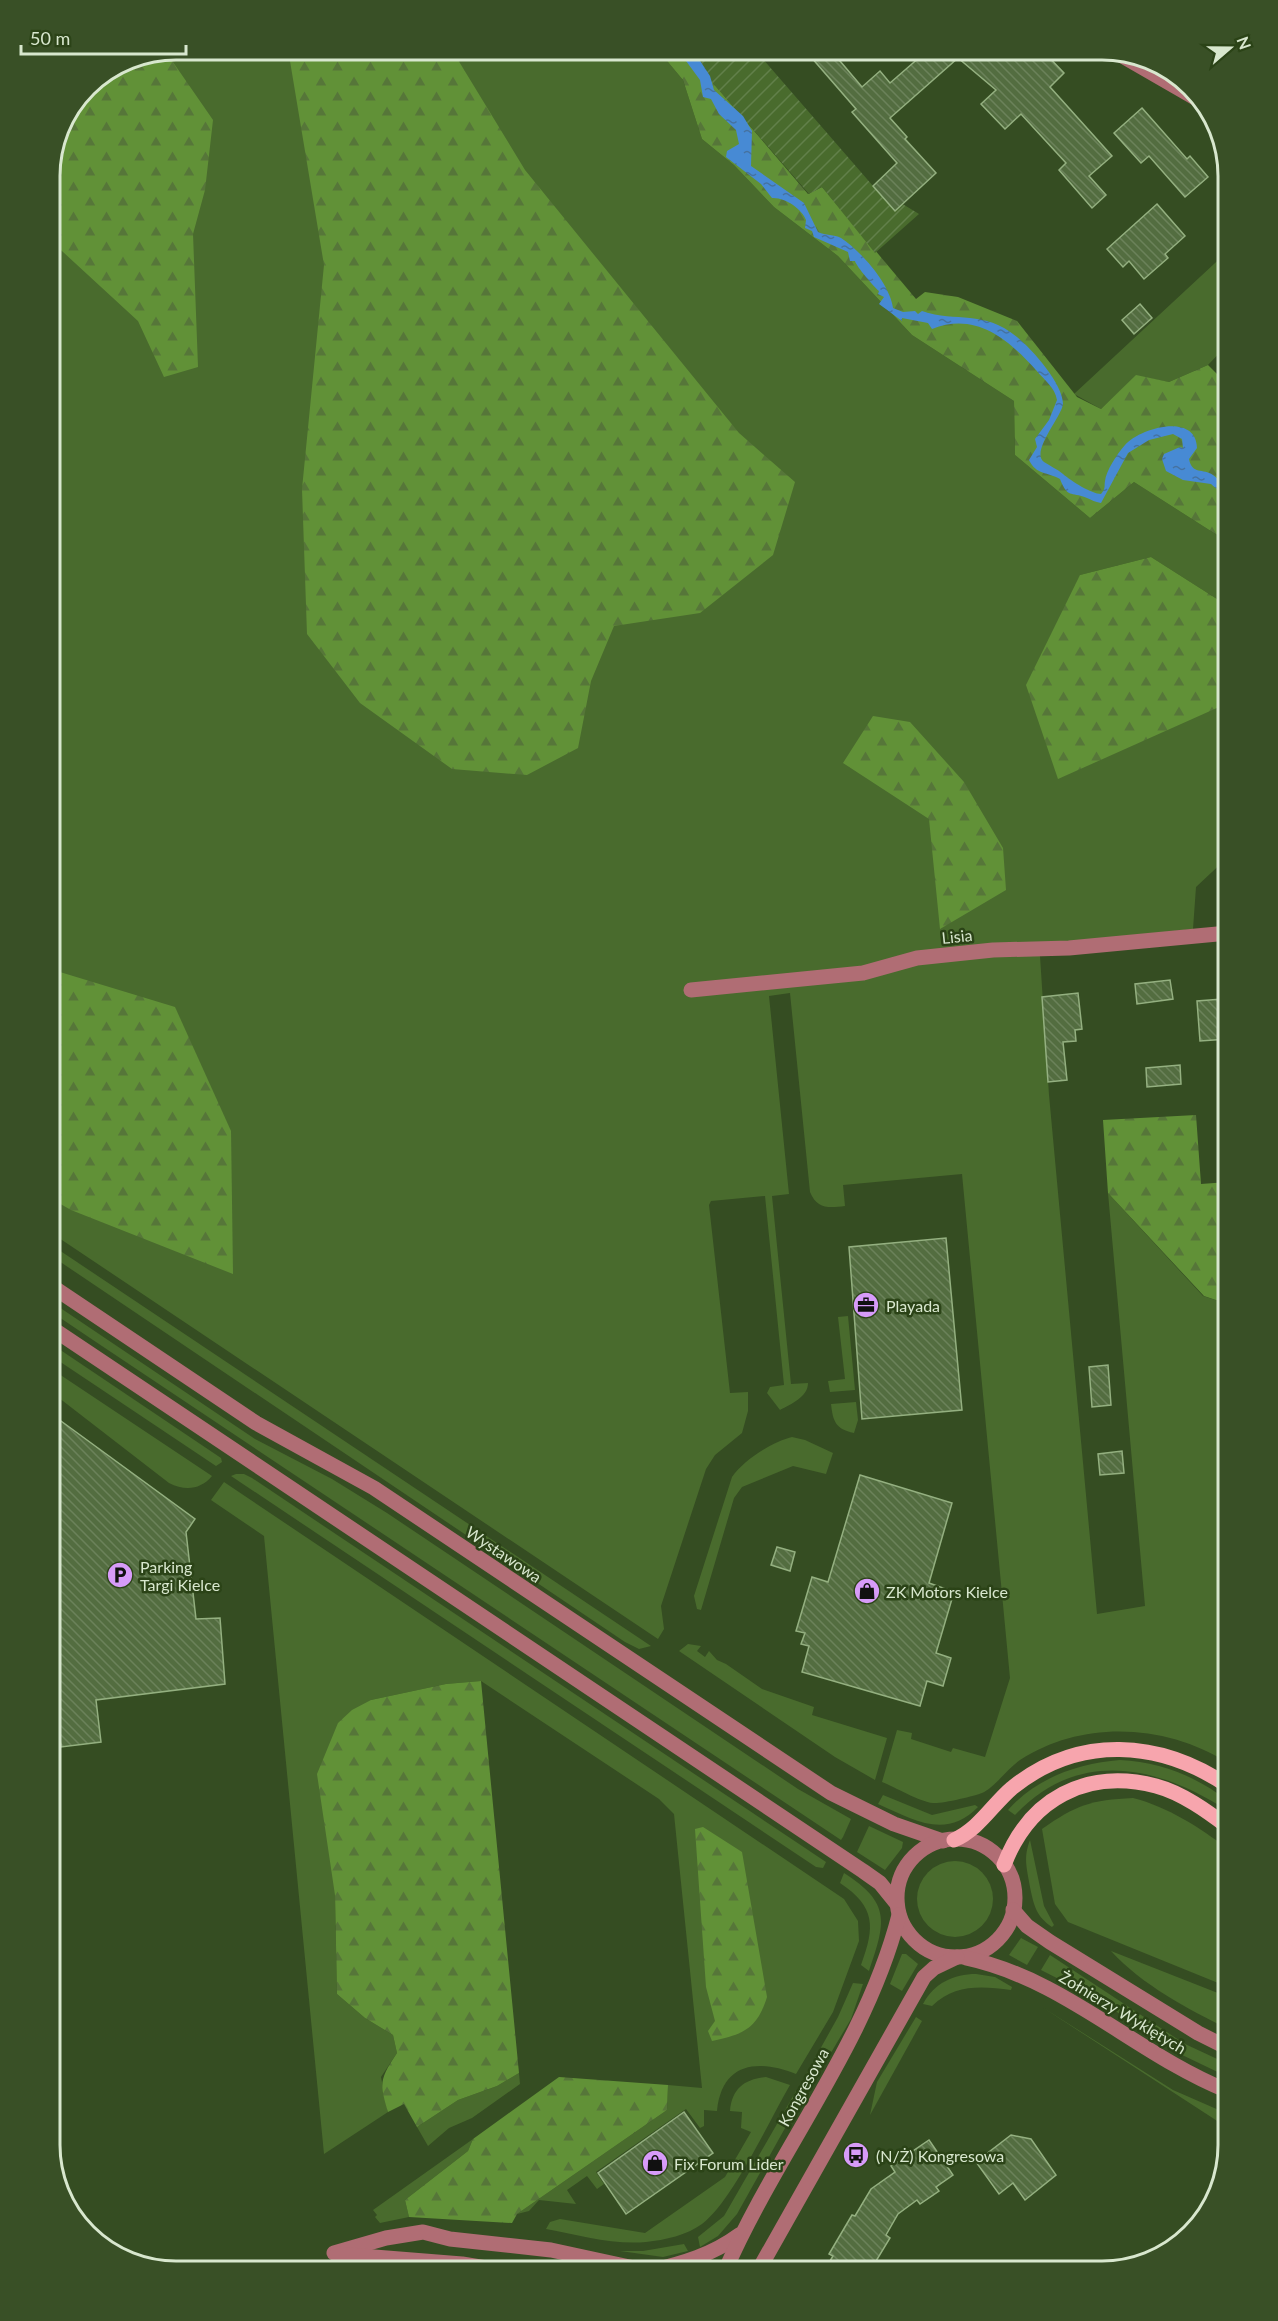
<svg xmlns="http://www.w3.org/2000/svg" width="1278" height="2321" viewBox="0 0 1278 2321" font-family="Lato,sans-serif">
<defs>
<pattern id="forest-firs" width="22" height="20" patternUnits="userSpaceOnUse" patternTransform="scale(1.5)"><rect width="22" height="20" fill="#619137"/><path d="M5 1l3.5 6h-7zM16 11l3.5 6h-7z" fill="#567639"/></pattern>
<pattern id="garden-furrows" width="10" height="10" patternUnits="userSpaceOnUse" patternTransform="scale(1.5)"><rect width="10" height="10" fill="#496b2d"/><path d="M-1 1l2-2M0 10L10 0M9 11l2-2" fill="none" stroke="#62804a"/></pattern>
<pattern id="water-ripples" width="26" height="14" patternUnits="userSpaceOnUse" patternTransform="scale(1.5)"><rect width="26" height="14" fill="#478ad4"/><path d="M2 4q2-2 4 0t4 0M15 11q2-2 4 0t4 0" fill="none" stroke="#4572a0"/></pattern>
<pattern id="building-back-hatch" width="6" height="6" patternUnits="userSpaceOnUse" patternTransform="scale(1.5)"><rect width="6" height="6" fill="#536d40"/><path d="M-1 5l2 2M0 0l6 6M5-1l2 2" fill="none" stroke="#6b825a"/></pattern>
</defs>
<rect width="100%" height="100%" fill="#354d22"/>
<!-- grass -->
<g fill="#496b2d">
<path d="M176 50H658L683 80 702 139 734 165 774 207 838 256 912 335 1014 401 1015 455 1090 518 1134 482 1228 542V606L1151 557 1080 575 1202 712 1228 703V857L1196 887 1193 929 1076 942 1041 943 1040 956 1049 1095 1097 1614 1145 1606 1108 1193 1203 1296 1228 1304V1763C1167 1724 1083 1719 1020 1760 1008 1768 994 1788 982 1793 975 1796 941 1804 933 1803 920 1802 895 1787 882 1782L897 1730 912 1733 911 1739 951 1752 953 1748 985 1757 1010 1678 962 1174 843 1185 845 1206C828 1208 817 1209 810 1192L790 993 769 996 789 1194 772 1196 791 1384 808 1383C808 1397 791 1404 780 1410L767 1393 770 1387 784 1385 765 1196 711 1201 709 1205 730 1393 748 1392V1411L742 1433 715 1455 706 1469 661 1606 664 1629 658 1639 50 1232V168L59 127 87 86 128 59Z"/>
<polygon points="1228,251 1228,344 1208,365 1169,382 1136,376 1101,409 1074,394"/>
<polygon points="50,1244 651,1646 639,1649 625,1642 50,1255"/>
<polygon points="50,1301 255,1439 332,1479 387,1513 798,1789 851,1819 843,1837 841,1840 835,1836 90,1338 50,1311"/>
<polygon points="848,1316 855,1390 830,1392 828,1381 845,1379 838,1317"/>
<polygon points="50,1343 221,1458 222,1462 216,1466 50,1355"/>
<path d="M50 1368 212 1476C200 1490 185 1491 169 1483L50 1391Z"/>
<path d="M856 1402 858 1420 854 1433C835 1429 833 1421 831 1404Z"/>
<path d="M792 1437 805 1440 833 1453 826 1474 793 1466 742 1487 734 1498 701 1610 697 1609 694 1596 732 1477C744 1460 772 1442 792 1437Z"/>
<polygon points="236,1474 244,1474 252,1478 826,1862 823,1868 816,1867 231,1476"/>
<path d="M224 1482 844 1899 858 1921 859 1941 833 2012 796 2074C758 2059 722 2062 717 2111L704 2110V2126L700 2128 686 2109 596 2172 604 2184 597 2189 587 2176 567 2190 576 2204 539 2200 529 2211 517 2214 667 2110 668 2085 702 2088 674 1814 659 1799 481 1681 446 1684 371 1700 335 1895 337 1994 365 2018 393 2035 397 2053 381 2077 388 2112 324 2154 264 1536 211 1500Z"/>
<polygon points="688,1644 701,1646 697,1651 705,1657 709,1651 717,1660 726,1664 762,1689 814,1707 812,1715 887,1738 875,1780 835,1757 679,1651"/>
<path d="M1120 1760C1160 1762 1196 1776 1228 1801V1811C1159 1766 1079 1747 1015 1815L1008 1810C1036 1778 1079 1763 1120 1760Z"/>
<path d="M883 1795 932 1815 975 1805 978 1807C946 1840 914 1820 878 1804Z"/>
<path d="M1133 1798C1168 1807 1199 1827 1228 1849V1987L1068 1922 1055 1904 1042 1829C1076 1805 1091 1800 1133 1798Z"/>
<polygon points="869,1826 903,1842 902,1848 885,1870 857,1852"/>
<path d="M1030 1840 1044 1906 1054 1925 1052 1927C1036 1916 1034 1906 1030 1887 1027 1868 1023 1858 1030 1840Z"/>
<circle cx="955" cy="1899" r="38"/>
<path d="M844 1873C891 1903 886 1922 869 1971L861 1965C875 1927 876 1907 840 1883Z"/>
<polygon points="1021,1938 1038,1947 1027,1965 1009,1955"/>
<path d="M1111 1951 1228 1997V2029C1188 2009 1142 1985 1111 1951Z"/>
<polygon points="902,1954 906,1954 918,1964 902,1991 890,1984"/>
<polygon points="1050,1955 1185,2044 1228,2064 1228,2077 1178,2053 1096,1998 1041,1970"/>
<path d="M976 1974 995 1977 1012 1987 1011 1990C981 1986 955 1984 932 2006L923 2004C934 1983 954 1974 976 1974Z"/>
<polygon points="853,1983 863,1984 851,2019 813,2083 804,2078 838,2017"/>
<polygon points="1042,2007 1173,2090 1228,2114 1228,2128"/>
<polygon points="916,2017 922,2021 870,2115 877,2082"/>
<polygon points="519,2073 520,2084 472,2118 449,2128 428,2146 417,2127 458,2100 497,2086"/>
<path d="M766 2077 790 2085C770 2119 732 2202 702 2224 687 2235 665 2240 646 2242 613 2245 578 2235 546 2229L550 2222 560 2219 645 2233 725 2177 751 2132 741 2128 742 2112 730 2111C732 2088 745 2079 766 2077Z"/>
<polygon points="796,2091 803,2096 737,2214 718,2236 700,2247 698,2237 724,2216"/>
<polygon points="473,2139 468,2151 405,2200 409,2217 380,2223 375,2217 377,2215 373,2210"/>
<polygon points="684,2244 688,2251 663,2257 620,2251 643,2251"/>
</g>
<!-- forest -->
<g fill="url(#forest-firs)">
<polygon points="306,50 448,50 455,55 525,170 739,433 795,482 773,555 700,613 614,626 591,681 578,748 527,775 452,769 360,703 307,634 302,489 324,265 290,61"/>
<polygon points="658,50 685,50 808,194 822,187 916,299 925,292 958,297 1017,321 1077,397 1101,409 1136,375 1169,382 1208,365 1228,385 1228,542 1134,482 1090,518 1015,455 1014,401 912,335 838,256 774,207 734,165 702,139 683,80"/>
<polygon points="166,52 213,120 205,190 193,234 198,367 164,377 138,321 50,240 50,168 59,127 87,86 128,59"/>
<polygon points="1151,557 1228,606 1228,703 1058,779 1026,685 1080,575"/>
<polygon points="873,716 910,722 964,782 1003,848 1006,890 940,929 929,819 843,763"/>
<polygon points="50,969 175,1007 231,1131 233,1274 71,1210 50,1198"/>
<polygon points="1196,1115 1201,1184 1228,1182 1228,1304 1204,1296 1108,1193 1103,1120"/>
<path d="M481 1681 519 2073 497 2086 458 2100 417 2127 404 2104 388 2112C379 2082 380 2079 397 2053L393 2035 365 2018 337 1994 335 1895 317 1774 338 1723 352 1710 371 1700 446 1684Z"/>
<path d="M703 1827 742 1852 767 1997C757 2029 744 2034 712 2041L708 2031 715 2021 706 1987 695 1829Z"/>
<polygon points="559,2077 668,2085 667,2110 517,2214 512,2223 409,2217 405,2200 468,2151 473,2139"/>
</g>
<!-- garden -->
<polygon fill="url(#garden-furrows)" points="684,50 755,50 873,186 919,214 875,253 822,187 809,194"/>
<!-- water -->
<path fill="url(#water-ripples)" d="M678 50H693L710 76 714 90 743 116 752 131 751 166 804 203 818 232C826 236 834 234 841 238 861 251 890 284 893 308L903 312 915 311 918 314 922 311C957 323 983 309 1017 337 1033 350 1063 384 1063 404 1062 416 1030 452 1044 462 1050 466 1057 469 1063 474 1071 481 1092 494 1101 494 1106 488 1104 487 1105 481 1106 471 1117 454 1125 445 1140 428 1196 412 1197 448L1189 459C1192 475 1203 468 1213 475 1219 479 1223 486 1228 490V499L1211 484 1183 480 1166 471 1162 459 1164 454 1180 447 1183 448 1182 439 1173 434 1149 440 1128 453 1101 503C1095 502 1092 500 1087 498 1070 491 1068 499 1060 479 1048 472 1036 475 1029 460L1037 447 1035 439 1049 420 1057 400C1055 387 1044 380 1036 370 1009 340 976 311 932 329L928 323 902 318V321L879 304 884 297 878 294 879 291C875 288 856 266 855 261H850L848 252 814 237 812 231 805 228 806 220C802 209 785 197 772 198L761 184 726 157 727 151 739 144 736 130 719 114 711 99 703 97 700 80Z"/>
<!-- building -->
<g fill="url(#building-back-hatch)" stroke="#94b080" stroke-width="1.5">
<polygon points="820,50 853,50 840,61 862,87 880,71 890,83 928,50 1042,50 1064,73 1050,87 1112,156 1089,176 1106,195 1092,208 1059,170 1066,163 1021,114 1005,129 981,104 996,90 958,58 890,118 907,137 905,139 936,173 895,211 873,186 897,163 852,112 856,109 811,57"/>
<polygon points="1142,108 1187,159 1190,156 1208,177 1185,197 1149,156 1141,163 1114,133"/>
<polygon points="1157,204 1185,236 1165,254 1168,258 1144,279 1129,261 1123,267 1107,249"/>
<polygon points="1140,304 1152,318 1134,334 1122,320"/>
<polygon points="1170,980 1173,999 1137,1004 1135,984"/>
<polygon points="1078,993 1082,1029 1075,1030 1076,1041 1063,1042 1067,1080 1048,1082 1042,997"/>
<polygon points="1222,999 1222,1006 1228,1005 1228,1039 1200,1041 1197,1001"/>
<polygon points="1180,1065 1181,1084 1147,1087 1146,1068"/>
<polygon points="946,1238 962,1410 862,1419 849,1247"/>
<polygon points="1108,1365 1111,1405 1092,1407 1089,1367"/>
<polygon points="50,1413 195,1519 186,1532 196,1619 220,1618 225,1684 96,1700 101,1742 61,1747 56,1704 50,1705"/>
<polygon points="1122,1451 1124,1473 1100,1475 1098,1454"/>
<polygon points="860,1475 952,1503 929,1583 954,1592 936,1653 951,1658 943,1686 927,1681 920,1706 802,1672 809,1646 801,1644 805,1633 796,1631 812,1577 828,1582"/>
<polygon points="777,1547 795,1552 790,1571 771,1565"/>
<polygon points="684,2112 713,2153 626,2214 598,2173"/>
<polygon points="1011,2135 1031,2139 1056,2175 1025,2200 1013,2183 999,2194 976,2162"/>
<polygon points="929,2140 953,2175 936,2187 939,2191 920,2204 917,2200 898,2214 886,2235 890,2238 870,2271 824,2271 833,2256 829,2254 852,2215 855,2216 871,2189 895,2172 891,2166"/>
</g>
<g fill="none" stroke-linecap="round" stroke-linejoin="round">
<!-- minor -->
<g stroke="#b06d74" stroke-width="15">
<polyline points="1112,50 1197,99"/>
<polyline points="691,990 863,973 917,958 993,950 1069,948 1228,933"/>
<polyline points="50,1285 256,1423 374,1488 831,1793 894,1824 943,1841"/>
<polyline points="50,1327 863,1871 880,1883 897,1904"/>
<circle cx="956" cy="1898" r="59"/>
<polyline points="1013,1910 1027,1926 1050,1942 1198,2033 1228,2048"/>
<path d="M966 1958C1065 1979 1136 2054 1228 2091"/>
<polyline points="334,2253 386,2238 423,2232 450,2239 551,2250 648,2271"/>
<polyline points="337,2254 462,2264 504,2271"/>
<path d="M651 2271C683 2263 712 2255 739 2235"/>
<path d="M725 2271C778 2150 866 2044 899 1915"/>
<polyline points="758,2271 924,1977 934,1968 957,1957"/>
</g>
<!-- major -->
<g stroke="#f7a5ad" stroke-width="15">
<path d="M954 1840C979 1829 992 1805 1012 1788 1079 1734 1160 1740 1228 1786"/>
<path d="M1004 1865C1029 1799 1086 1768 1156 1786 1182 1793 1207 1811 1228 1827"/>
</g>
</g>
<!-- icons -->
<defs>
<g id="office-disc" transform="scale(1.35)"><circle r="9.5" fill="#d79bf9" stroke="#2b4317"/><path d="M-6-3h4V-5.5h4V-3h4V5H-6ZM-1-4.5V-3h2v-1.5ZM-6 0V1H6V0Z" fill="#111"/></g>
<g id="parking-disc" transform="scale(1.35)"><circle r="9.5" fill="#d79bf9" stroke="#2b4317"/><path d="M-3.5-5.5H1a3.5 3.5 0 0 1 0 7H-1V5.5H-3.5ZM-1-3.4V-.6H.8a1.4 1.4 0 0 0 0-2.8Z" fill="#111"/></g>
<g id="shop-disc" transform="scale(1.35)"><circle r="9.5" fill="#d79bf9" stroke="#2b4317"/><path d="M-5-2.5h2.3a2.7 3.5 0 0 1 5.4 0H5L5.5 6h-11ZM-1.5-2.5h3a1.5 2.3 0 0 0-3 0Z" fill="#111"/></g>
<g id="bus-disc" transform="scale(1.35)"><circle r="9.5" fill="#d79bf9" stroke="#2b4317"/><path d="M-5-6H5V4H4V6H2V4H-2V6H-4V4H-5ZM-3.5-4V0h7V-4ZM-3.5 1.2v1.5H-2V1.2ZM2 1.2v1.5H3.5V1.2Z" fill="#111"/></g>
</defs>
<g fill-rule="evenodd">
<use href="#office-disc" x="866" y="1305"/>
<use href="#parking-disc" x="120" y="1575"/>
<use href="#shop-disc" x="867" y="1591"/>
<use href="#bus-disc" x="856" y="2155"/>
<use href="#shop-disc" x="655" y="2163"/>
</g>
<g text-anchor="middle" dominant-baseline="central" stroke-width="5" stroke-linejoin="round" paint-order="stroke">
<!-- street labels -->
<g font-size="16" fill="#d8e7ce" stroke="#2b4317">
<text transform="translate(957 936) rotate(-6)">Lisia</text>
<text transform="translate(504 1554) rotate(34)">Wystawowa</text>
<text transform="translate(1123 2012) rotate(31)">Żołnierzy Wyklętych</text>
<text transform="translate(803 2087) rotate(-61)">Kongresowa</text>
</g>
<!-- poi labels -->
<g font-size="16" fill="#d8e7ce" stroke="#2b4317" text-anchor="start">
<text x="886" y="1305">Playada</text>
<text x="140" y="1566">Parking<tspan x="140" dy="18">Targi Kielce</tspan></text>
<text x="886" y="1591">ZK Motors Kielce</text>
<text x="876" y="2155">(N/Ż) Kongresowa</text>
<text x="674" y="2163">Fix Forum Lider</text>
</g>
</g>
<!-- crop -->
<path d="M0 0H1278V2321H0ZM176 60H1102A116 116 0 0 1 1218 176V2145A116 116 0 0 1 1102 2261H176A116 116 0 0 1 60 2145V176A116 116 0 0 1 176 60Z" fill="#395026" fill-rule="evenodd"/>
<path fill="none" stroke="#d8e7ce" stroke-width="3" d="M176 60H1102A116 116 0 0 1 1218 176V2145A116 116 0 0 1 1102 2261H176A116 116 0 0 1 60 2145V176A116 116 0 0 1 176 60Z"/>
<!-- north arrow -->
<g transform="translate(1230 48) rotate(70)" stroke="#2b4317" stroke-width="4.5" paint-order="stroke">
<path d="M0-4.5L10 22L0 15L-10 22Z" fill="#d8e7ce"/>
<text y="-9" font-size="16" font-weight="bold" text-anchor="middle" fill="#d8e7ce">N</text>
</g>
<!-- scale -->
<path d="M21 45v9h165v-9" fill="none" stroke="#d8e7ce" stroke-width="3"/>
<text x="30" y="45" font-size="18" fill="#d8e7ce" stroke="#2b4317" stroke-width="4.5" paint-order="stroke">50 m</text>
</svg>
